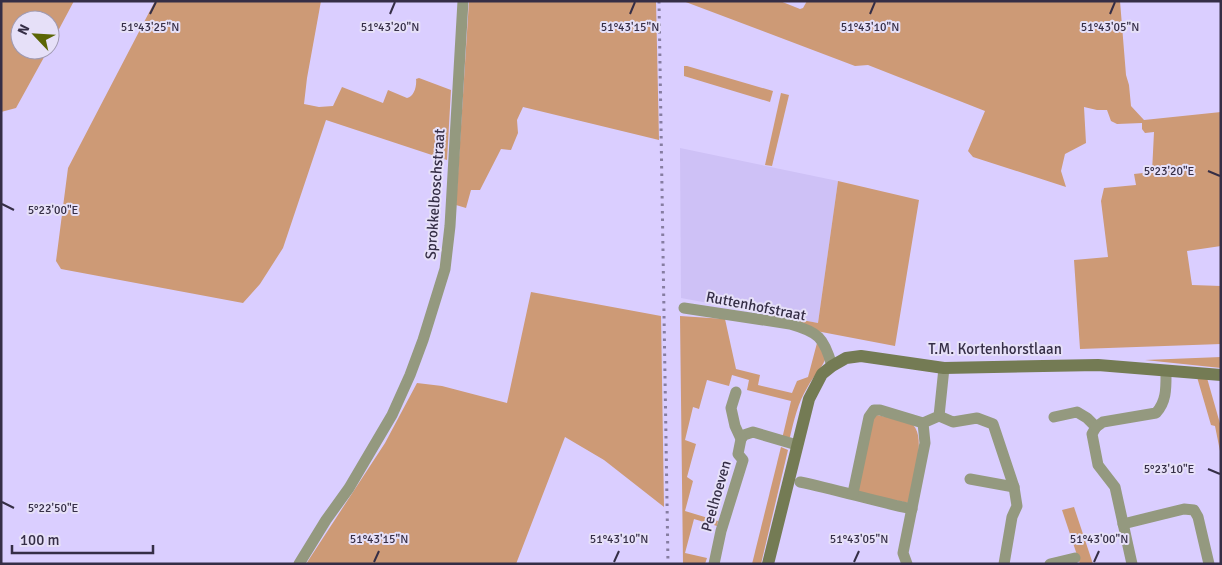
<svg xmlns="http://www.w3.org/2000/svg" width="1222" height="565" viewBox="0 0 1222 565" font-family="Signika,sans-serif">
<rect width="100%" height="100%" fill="#daceff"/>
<!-- built -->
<polygon fill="#cec1f6" points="680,148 838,181 818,323 681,298"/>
<!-- green -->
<g fill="#cd9a76">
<polygon points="1,1 74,1 50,46 50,20 20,20 20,50 48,50 16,108 1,112"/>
<path d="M155 1H321L307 78 304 104 319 107 333 106 342 87 383 103 388 90 407 98C414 97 417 86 416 79L419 78 451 90 447 160 326 120 283 248 260 284 243 303 61 269 56 261 68 168Z"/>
<polygon points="469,1 656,1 659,140 523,107 517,120 518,133 511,150 501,149 480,190 471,190 466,208 456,205"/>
<polygon points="683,1 780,1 800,9 803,8 807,1 1120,1 1126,75 1129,85 1131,106 1144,120 1221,112 1221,246 1187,251 1192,285 1221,286 1221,344 1080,349 1074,260 1108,257 1101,201 1104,188 1136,185 1134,174 1152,172 1154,132 1145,133 1142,129 1142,123 1117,124 1111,121 1107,110 1097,110 1084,107 1086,143 1065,154 1061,171 1066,187 973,157 968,151 985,111 868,65 855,66"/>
<polygon points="684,66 687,66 773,91 770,102 684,76"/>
<polygon points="781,93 789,95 772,166 765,165"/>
<polygon points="838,181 919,200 895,346 769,322 770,314 818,323"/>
<polygon points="531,292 661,316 664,507 604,460 565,437 516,564 306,564 385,443 417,383 442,386 507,403"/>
<path d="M680 316 725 319 736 369 760 375 758 385 792 393 797 381 808 377 817 343 827 354C823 369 814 374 807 388 798 403 794 420 790 437L782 439 791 401 747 390 749 380 732 375 729 386 707 380 699 409 693 407 685 440 696 444 687 477 693 481 685 511 718 521 717 526 694 519 685 553 707 558 705 564H683Z"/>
<polygon points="1221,357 1221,368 1145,360"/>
<polygon points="1197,377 1207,378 1221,427 1221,456 1215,426 1211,425"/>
<path d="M874 414C883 417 906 420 913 425 927 438 912 486 909 503L853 492Z"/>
<polygon points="781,447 788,450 761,564 752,564"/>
<polygon points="1074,507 1093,564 1080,564 1062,510"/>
</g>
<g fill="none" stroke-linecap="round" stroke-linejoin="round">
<!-- street -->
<g stroke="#94997f" stroke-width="11">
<path d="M684 308 790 324C818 332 824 337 832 366"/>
<polyline points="939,416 953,422 977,418 993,424 1014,487 1017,506 1012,517 1004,564"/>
<polyline points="1054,417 1077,412 1087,418 1096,427 1092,434 1098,465 1115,487 1132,564"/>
<path d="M1096 427 1103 422 1156 413C1167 401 1166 387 1166 371"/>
<polyline points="741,439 744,435 753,432 797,445"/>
<polyline points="970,479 1014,487"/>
<path d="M800 482C838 490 874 501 912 509"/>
<polyline points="853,493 869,417 874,410 880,410 923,423"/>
<polyline points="1123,524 1184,509 1194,510 1198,517 1209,564"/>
<polyline points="299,564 326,520 349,488 392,415 410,375 423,340 445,269 450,226 463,1"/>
<polyline points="714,564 721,531 743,460 738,454 741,439 735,426 731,408 736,392"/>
<polyline points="907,564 903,553 925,443 923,423 939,416 944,368"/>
<polyline points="1050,564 1075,558"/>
</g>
<!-- secondary -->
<polyline stroke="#747b54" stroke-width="12" points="768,564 809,399 822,374 832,366 846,358 861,356 944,368 1098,365 1221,375"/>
<!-- rail -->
<polyline stroke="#867da1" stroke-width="3" stroke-dasharray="2.5 5" stroke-linecap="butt" points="659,1 668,564"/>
</g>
<!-- ticks -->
<path fill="none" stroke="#352e46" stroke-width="2" d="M150 14 156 2M390 14 395 2M630 14 635 2M870 14 875 2M1110 14 1115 2M1208 171 1220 176M2 204 14 210M1208 469 1220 474M2 502 14 508M374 562 379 551M614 562 619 551M854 562 859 551M1094 562 1099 551"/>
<g text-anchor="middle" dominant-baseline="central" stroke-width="4" stroke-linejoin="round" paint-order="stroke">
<!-- street labels -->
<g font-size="15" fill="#352e46" stroke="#e6e0f8">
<text transform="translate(435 194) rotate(-86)">Sprokkelboschstraat</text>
<text transform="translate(756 306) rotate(11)">Ruttenhofstraat</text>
<text x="995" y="349">T.M. Kortenhorstlaan</text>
<text transform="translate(716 496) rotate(-74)">Peelhoeven</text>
</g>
</g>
<g font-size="12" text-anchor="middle" fill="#352e46" stroke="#e6e0f8" stroke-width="4" stroke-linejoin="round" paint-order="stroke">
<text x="150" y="31">51°43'25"N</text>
<text x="390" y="31">51°43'20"N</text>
<text x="630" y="31">51°43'15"N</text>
<text x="870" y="31">51°43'10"N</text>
<text x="1110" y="31">51°43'05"N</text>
<text x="1169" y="175">5°23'20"E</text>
<text x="53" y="214">5°23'00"E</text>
<text x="1169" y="473">5°23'10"E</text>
<text x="53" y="512">5°22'50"E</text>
<text x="379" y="543">51°43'15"N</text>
<text x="619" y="543">51°43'10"N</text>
<text x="859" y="543">51°43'05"N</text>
<text x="1099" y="543">51°43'00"N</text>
</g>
<!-- border -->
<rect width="1222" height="565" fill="none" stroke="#352e46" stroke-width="5"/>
<!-- north arrow -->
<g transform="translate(35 35) rotate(295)"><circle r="24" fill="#e6e0f8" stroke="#9f99b1"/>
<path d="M0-4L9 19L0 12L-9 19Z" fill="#5b6505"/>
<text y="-8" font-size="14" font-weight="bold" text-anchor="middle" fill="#352e46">N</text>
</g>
<!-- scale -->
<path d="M12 545v8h141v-8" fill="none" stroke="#352e46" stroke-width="2.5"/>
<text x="20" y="545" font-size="15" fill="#352e46" stroke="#e6e0f8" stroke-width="4" paint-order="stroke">100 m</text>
</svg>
